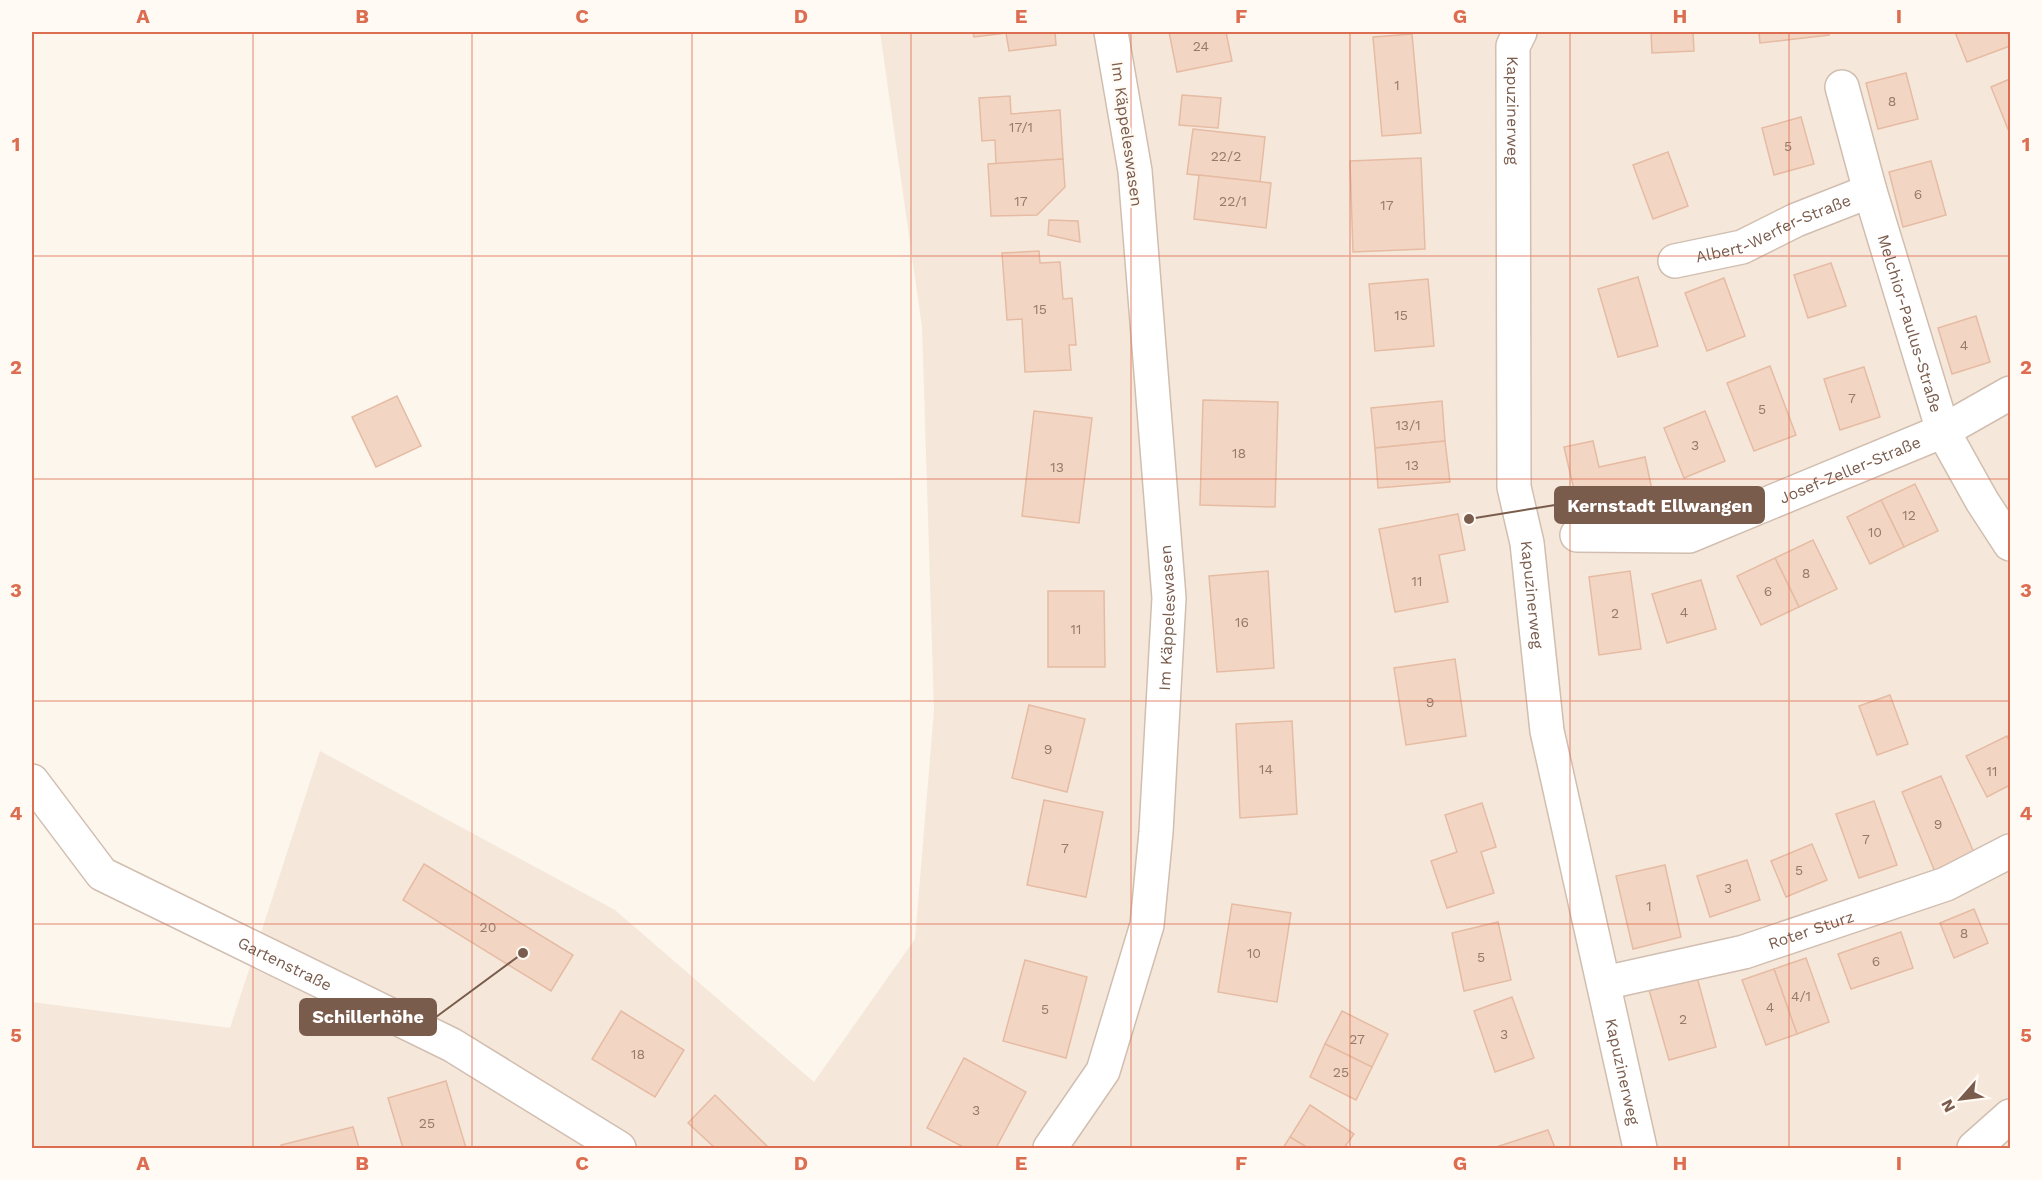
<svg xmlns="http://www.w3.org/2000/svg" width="2042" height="1180" viewBox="0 0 2042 1180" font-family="'Work Sans',sans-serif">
<rect width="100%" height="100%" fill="#fdf6ec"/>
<!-- residential -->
<polygon fill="#f5e8da" points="880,32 2010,32 2010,1148 32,1148 32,1002 230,1028 320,751 615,910 814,1082 915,939 934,710 922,327"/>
<!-- building -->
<g fill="#f3d5c3" stroke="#e6bba3" stroke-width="1.5">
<polygon points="973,32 1055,32 1056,45 1009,51 1006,33 974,37"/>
<polygon points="1169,32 1226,32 1232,61 1177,72"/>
<polygon points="1651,32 1693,32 1694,51 1652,53"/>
<polygon points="1759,32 1829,32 1829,35 1760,43"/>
<polygon points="1955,32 2008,32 2010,46 1967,62"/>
<polygon points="1412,34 1421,133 1382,136 1373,37"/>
<polygon points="1906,73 1918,119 1878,129 1866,83"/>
<polygon points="2010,79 2010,134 1991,87"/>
<polygon points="1182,95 1221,98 1218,128 1179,125"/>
<polygon points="1010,96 1011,114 1060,110 1063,159 996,164 995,140 982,141 979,98"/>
<polygon points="1801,117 1814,164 1774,175 1762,128"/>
<polygon points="1193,129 1265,137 1260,182 1187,174"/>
<polygon points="1668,152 1688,206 1653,219 1633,165"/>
<polygon points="1421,158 1425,249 1353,252 1350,161"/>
<polygon points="1063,159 1065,187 1037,215 991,216 988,164"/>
<polygon points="1931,161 1946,215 1903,227 1889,172"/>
<polygon points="1199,175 1271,183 1266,228 1194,219"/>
<polygon points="1049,220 1078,221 1080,242 1048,235"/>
<polygon points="1039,251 1040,263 1060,262 1063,299 1072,298 1076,345 1069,345 1071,370 1025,372 1022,319 1007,320 1002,253"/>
<polygon points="1831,263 1846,306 1808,318 1794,275"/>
<polygon points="1638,277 1658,346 1618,357 1598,289"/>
<polygon points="1724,278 1745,336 1707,351 1685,293"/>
<polygon points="1428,279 1434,346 1375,351 1369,284"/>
<polygon points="1976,316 1990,362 1952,374 1938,328"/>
<polygon points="1770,366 1796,435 1754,451 1727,383"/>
<polygon points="1864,367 1880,417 1840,430 1824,379"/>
<polygon points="397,396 421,446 376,467 352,417"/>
<polygon points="1203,400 1278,402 1275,507 1200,505"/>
<polygon points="1442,401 1445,441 1375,448 1371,408"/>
<polygon points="1034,411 1092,418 1079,523 1022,516"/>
<polygon points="1705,411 1725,461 1684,478 1664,428"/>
<polygon points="1445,441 1450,482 1378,488 1375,448"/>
<polygon points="1593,441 1599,467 1645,457 1654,499 1609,509 1610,517 1582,524 1564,447"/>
<polygon points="1915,484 1938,531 1904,547 1881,500"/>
<polygon points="1881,500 1904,547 1870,564 1847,517"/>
<polygon points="1458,514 1465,550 1439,555 1448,602 1395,612 1379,529"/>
<polygon points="1813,540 1837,589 1799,607 1775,558"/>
<polygon points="1775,558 1799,607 1761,625 1737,576"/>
<polygon points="1268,571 1274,668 1217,672 1209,576"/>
<polygon points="1630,571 1641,649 1599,655 1589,577"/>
<polygon points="1701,580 1716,629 1667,643 1652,594"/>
<polygon points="1048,591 1104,591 1105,667 1048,667"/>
<polygon points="1455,659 1466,736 1406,745 1394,668"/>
<polygon points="1890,695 1908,744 1877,755 1859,706"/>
<polygon points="1029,705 1085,719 1067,792 1012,778"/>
<polygon points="1292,721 1297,814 1240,818 1236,724"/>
<polygon points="2007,736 2010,743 2010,785 1987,797 1966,756"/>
<polygon points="1941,776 1975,855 1935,872 1902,792"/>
<polygon points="1044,800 1103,812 1086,897 1027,885"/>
<polygon points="1874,801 1897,865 1859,878 1836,814"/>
<polygon points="1482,803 1496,847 1481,852 1494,893 1447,908 1431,861 1457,852 1445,815"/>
<polygon points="1812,844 1827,880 1786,897 1771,861"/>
<polygon points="1747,860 1760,900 1710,917 1697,876"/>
<polygon points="424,864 573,955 551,991 403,900"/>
<polygon points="1665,865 1681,937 1633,949 1616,876"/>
<polygon points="1232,904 1291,913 1277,1002 1218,992"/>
<polygon points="1974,909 1988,943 1954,958 1940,923"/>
<polygon points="1498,922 1511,980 1464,991 1452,933"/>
<polygon points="1901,932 1913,968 1851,989 1838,954"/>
<polygon points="1806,958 1829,1022 1797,1034 1774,969"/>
<polygon points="1025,960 1087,977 1066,1058 1003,1041"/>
<polygon points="1774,969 1797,1034 1766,1045 1742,980"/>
<polygon points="1697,977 1716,1047 1669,1060 1649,990"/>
<polygon points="1512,997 1534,1058 1495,1072 1474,1011"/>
<polygon points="621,1011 684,1050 655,1097 592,1059"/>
<polygon points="1342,1011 1388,1034 1372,1067 1325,1044"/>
<polygon points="1325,1044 1372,1067 1356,1100 1310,1077"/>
<polygon points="964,1058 1026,1092 996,1148 965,1148 927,1128"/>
<polygon points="446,1081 466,1148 403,1148 388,1098"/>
<polygon points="715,1095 768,1147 766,1148 715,1148 688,1123"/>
<polygon points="1310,1105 1354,1134 1344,1148 1308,1148 1290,1137"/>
<polygon points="353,1127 359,1148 281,1148 281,1145"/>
<polygon points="1548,1130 1555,1148 1493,1148"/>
<polygon points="1290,1137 1308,1148 1283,1148"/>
</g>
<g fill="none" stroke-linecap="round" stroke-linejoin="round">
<!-- minor casing -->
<g stroke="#d1beb0" stroke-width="36">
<g id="minor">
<path id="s1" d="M1520 32 1513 46 1514 487 1527 543 1547 731 1640 1148"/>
<path id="s2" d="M1842 87 1870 191 1943 431 1982 501 2010 544"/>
<path id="s3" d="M1675 261 1742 247 1796 220 1870 191"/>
<path id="s4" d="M1577 535 1689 536 1943 431 2010 393"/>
<path id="s5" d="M32 781 102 874 452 1045 619 1148"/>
<path id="s6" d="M1604 983 1744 952 1946 884 2010 851"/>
<path id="s7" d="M1050 1148 1103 1071 1147 925 1156 832 1169 598 1135 171 1111 32"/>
<polyline points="1974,1148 2010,1116"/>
</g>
</g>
<!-- minor -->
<use href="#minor" stroke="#fff" stroke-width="33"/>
</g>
<!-- grid -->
<path fill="none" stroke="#dc6d51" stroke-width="1.5" stroke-opacity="0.55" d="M253 32V1148M472 32V1148M692 32V1148M911 32V1148M1131 32V1148M1350 32V1148M1570 32V1148M1789 32V1148M32 256H2010M32 479H2010M32 701H2010M32 924H2010"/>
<g text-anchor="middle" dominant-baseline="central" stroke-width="4.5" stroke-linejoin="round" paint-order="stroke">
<!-- number labels -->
<g font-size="14" fill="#987a6a">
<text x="1201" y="46">24</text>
<text x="1397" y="85">1</text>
<text x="1892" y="101">8</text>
<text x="1021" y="127">17/1</text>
<text x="1788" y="146">5</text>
<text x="1226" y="156">22/2</text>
<text x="1918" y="194">6</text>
<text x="1021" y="201">17</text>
<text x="1233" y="201">22/1</text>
<text x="1387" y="205">17</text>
<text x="1040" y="309">15</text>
<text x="1401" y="315">15</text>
<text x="1964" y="345">4</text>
<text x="1852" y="398">7</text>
<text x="1762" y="409">5</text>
<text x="1408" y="425">13/1</text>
<text x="1695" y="445">3</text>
<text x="1239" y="453">18</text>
<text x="1412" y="465">13</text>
<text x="1057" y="467">13</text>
<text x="1909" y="515">12</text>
<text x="1875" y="532">10</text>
<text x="1806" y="573">8</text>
<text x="1417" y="581">11</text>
<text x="1768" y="591">6</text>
<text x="1684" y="612">4</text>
<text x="1615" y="613">2</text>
<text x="1242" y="622">16</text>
<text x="1076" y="629">11</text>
<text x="1430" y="702">9</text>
<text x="1048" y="749">9</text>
<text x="1266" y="769">14</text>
<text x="1992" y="771">11</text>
<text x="1938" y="824">9</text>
<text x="1866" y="839">7</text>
<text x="1065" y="848">7</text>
<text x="1799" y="870">5</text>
<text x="1728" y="888">3</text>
<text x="1649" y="906">1</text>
<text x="488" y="927">20</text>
<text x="1964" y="933">8</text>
<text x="1254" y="953">10</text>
<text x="1481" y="957">5</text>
<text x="1876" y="961">6</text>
<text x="1801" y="996">4/1</text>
<text x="1770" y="1007">4</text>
<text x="1045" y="1009">5</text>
<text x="1683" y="1019">2</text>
<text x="1504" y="1034">3</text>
<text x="1357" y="1039">27</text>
<text x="638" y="1054">18</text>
<text x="1341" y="1072">25</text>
<text x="976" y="1110">3</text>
<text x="427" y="1123">25</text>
</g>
<!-- street labels -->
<g font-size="16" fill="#7a5c4d" stroke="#fffaf3">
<text stroke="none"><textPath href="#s1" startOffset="80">Kapuzinerweg</textPath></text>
<text transform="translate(1127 134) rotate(82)">Im Käppeleswasen</text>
<text stroke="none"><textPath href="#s3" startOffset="104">Albert-Werfer-Straße</textPath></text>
<text stroke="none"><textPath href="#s2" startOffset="246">Melchior-Paulus-Straße</textPath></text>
<text stroke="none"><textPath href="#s4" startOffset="286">Josef-Zeller-Straße</textPath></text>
<text stroke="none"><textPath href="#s1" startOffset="566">Kapuzinerweg</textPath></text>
<text stroke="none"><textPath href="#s7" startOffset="554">Im Käppeleswasen</textPath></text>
<text stroke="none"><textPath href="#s6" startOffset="214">Roter Sturz</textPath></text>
<text stroke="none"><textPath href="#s5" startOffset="320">Gartenstraße</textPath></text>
<text stroke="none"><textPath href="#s1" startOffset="1052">Kapuzinerweg</textPath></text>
</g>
</g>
<!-- callouts -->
<path fill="none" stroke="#7a5c4d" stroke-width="2" d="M1469 519L1555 505M523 953L436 1017"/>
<g fill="#7a5c4d" stroke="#fffaf3" stroke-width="2">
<circle cx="1469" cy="519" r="6"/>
<circle cx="523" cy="953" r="6"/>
</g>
<g fill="#7a5c4d" stroke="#7a5c4d" stroke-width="2">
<rect x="1555" y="487" width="209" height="36" rx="6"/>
<rect x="300" y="999" width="136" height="36" rx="6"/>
</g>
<g font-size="18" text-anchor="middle" font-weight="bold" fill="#fff">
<text x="1660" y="512">Kernstadt Ellwangen</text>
<text x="368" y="1023">Schillerhöhe</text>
</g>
<!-- border -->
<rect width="2042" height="1180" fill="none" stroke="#fffaf3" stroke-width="66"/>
<!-- north arrow -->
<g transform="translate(1961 1099) rotate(242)" stroke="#fffaf3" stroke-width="4.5" paint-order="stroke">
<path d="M0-4.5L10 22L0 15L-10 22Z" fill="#7a5c4d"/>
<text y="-9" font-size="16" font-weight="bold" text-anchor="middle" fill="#7a5c4d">N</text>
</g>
<rect x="33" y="33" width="1976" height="1114" fill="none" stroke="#dc6d51" stroke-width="2"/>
<g font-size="20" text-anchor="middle" font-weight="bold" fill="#dc6d51">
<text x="143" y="23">A</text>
<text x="362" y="23">B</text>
<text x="582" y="23">C</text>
<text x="801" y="23">D</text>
<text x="1021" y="23">E</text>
<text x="1241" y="23">F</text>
<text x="1460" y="23">G</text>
<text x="1680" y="23">H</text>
<text x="1899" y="23">I</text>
<text x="16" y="151">1</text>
<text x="2026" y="151">1</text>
<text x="16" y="374">2</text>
<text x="2026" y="374">2</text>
<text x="16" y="597">3</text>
<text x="2026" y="597">3</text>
<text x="16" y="820">4</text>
<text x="2026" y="820">4</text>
<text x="16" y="1042">5</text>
<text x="2026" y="1042">5</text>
<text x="143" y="1170">A</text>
<text x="362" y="1170">B</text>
<text x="582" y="1170">C</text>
<text x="801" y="1170">D</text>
<text x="1021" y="1170">E</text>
<text x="1241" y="1170">F</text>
<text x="1460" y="1170">G</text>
<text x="1680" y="1170">H</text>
<text x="1899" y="1170">I</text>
</g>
</svg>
